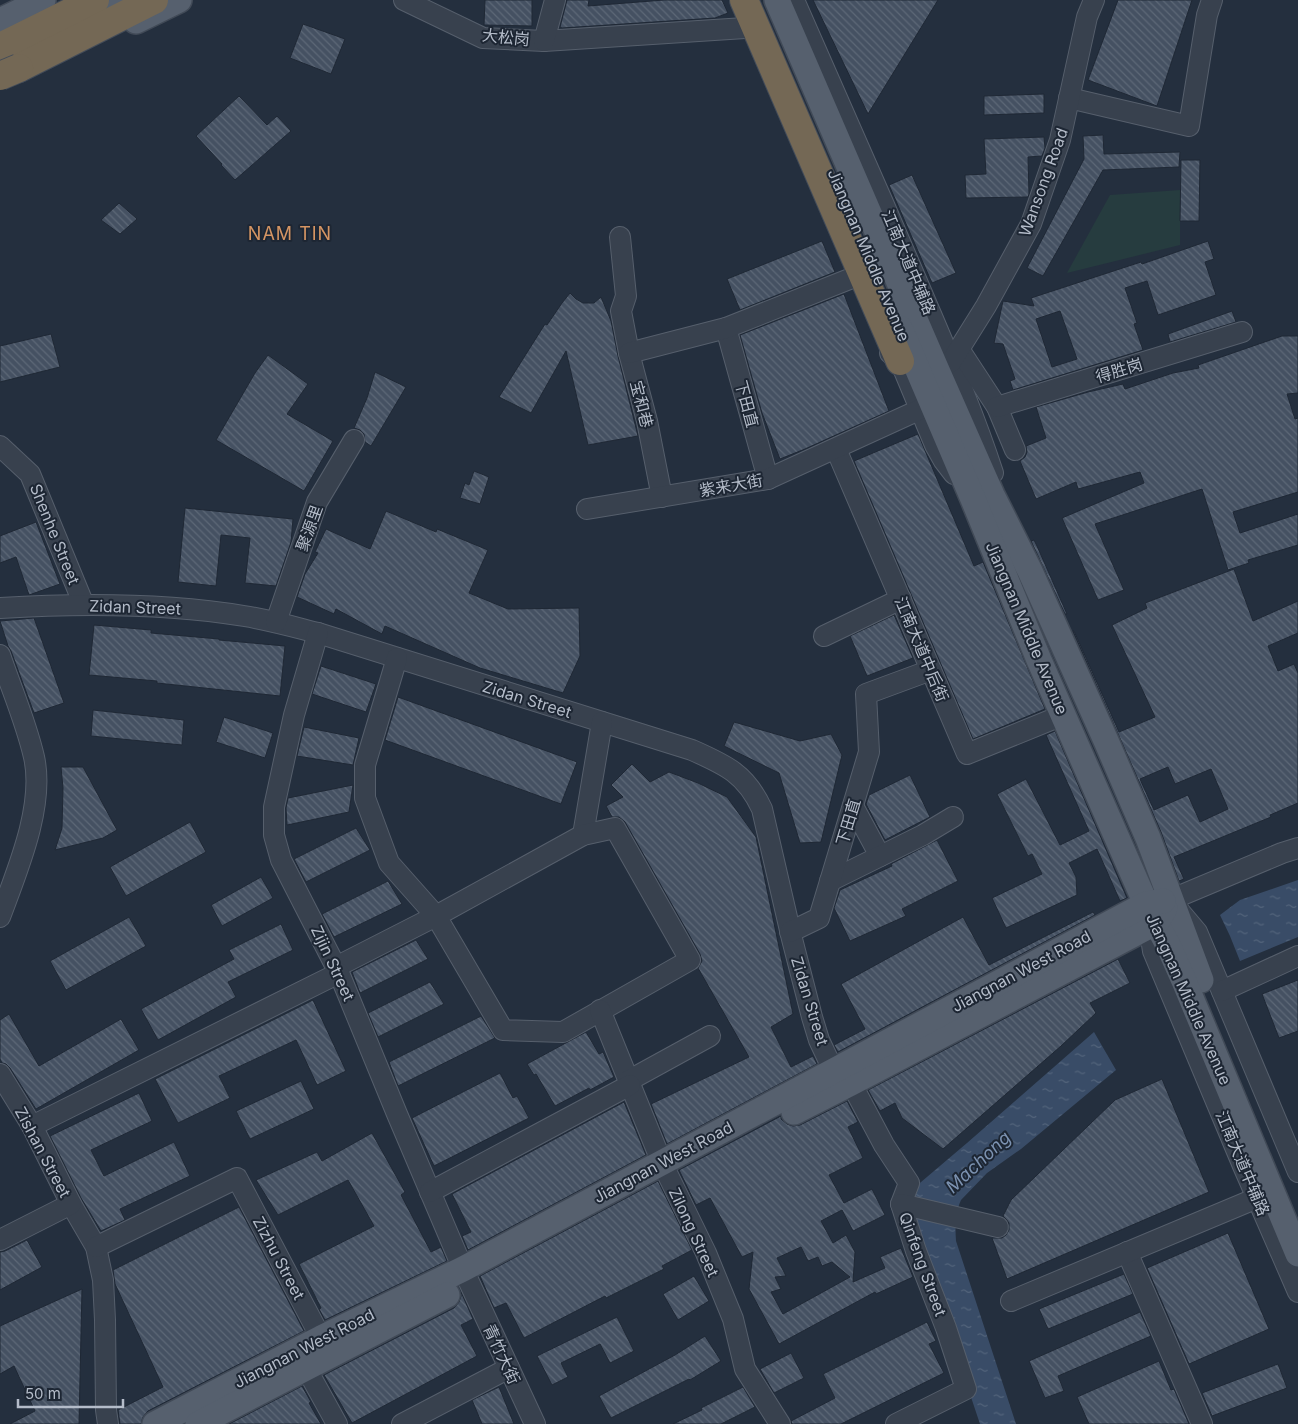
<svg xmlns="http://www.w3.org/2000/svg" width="1298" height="1424" viewBox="0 0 1298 1424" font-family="Inter,'Noto Sans SC',sans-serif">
<defs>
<pattern id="water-ripples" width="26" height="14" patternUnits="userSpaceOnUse" patternTransform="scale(1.25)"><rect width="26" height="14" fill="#394c67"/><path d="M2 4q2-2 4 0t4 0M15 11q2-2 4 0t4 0" fill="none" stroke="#53647b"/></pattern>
<pattern id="building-back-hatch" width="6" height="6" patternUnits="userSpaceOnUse" patternTransform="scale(1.25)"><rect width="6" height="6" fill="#455162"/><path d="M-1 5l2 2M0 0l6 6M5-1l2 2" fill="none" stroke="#5d6877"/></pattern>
</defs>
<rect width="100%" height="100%" fill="#242f3e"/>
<!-- green -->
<polygon fill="#263c3f" points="1180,190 1180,245 1067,273 1110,195"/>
<!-- water -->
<g fill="url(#water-ripples)">
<polygon points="1298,880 1298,937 1240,961 1230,936 1220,915 1240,900"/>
<path d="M1094 1032 1116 1070 1021 1149 987 1173 961 1200C955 1213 955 1227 956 1241L1016 1424H980L921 1247 910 1193 914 1188 967 1143Z"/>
</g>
<!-- building -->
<g fill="url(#building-back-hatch)" stroke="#1f2835" fill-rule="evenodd">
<polygon points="485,0 532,0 532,26 484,25"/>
<polygon points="567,0 589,0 588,6 664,0 722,0 728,13 715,18 562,28 560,27"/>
<polygon points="813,0 938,0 868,114"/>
<polygon points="1118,0 1192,0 1157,106 1088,80"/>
<polygon points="303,24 345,39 331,74 290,58"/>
<polygon points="1044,94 1044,113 984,115 984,96"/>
<polygon points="239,96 267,125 277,116 291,131 235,180 221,165 222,164 196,136"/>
<polygon points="1103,135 1104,154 1180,152 1179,167 1103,170 1043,276 1027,268 1084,159 1083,136"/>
<polygon points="1044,137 1045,148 1042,156 1028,157 1029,194 1028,197 966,198 965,175 986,174 984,139"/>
<polygon points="1181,160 1200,160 1199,221 1180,221"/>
<polygon points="912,175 956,273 932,283 889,185"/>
<polygon points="119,203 137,219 120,234 101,220"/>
<polygon points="822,241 835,272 740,310 727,279"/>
<path d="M1208 241 1214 259 1205 262 1216 295 1158 315 1147 281 1125 288 1137 323 1134 324 1143 350 1013 390 1010 381 1015 379 1003 344 994 343 1003 301 1034 306 1031 298 1141 262 1142 264ZM1060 311 1077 359 1052 367 1036 319Z"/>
<polygon points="570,293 576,299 583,303 594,303 601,297 611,321 618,356 638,436 588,445 566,351 531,413 499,397 545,324 547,325 562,303"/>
<polygon points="844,294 889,411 805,449 780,459 762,413 740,335"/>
<polygon points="1232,311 1236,322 1170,342 1168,334"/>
<polygon points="51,334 60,367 0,382 0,346"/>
<polygon points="1282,336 1298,336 1298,393 1287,394 1295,419 1298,418 1298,492 1233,512 1240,533 1298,514 1298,545 1248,560 1249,563 1228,570 1202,489 1095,524 1124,590 1098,600 1062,518 1144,483 1140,472 1078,489 1076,482 1036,499 1020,461 1025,457 1027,452 1026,446 1046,438 1036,407 1088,392 1123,384 1125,389 1173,373 1199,368 1198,365"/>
<polygon points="268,355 308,384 287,414 333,441 304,491 216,440 255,373"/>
<polygon points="375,372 406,387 371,446 365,442 364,434 360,430 354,428 367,398"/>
<polygon points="918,434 974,566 983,562 1045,709 973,739 854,461"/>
<polygon points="474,471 489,477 480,504 460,498 465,483 469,485"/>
<polygon points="185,508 293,519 291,542 276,586 245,583 250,538 221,535 216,586 178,582"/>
<polygon points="386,511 436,532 437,529 488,550 469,593 508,609 579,608 580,656 563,693 480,668 385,626 382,634 336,609 334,614 297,597 305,574 318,553 315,552 326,529 370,549"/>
<polygon points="36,522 60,584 29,595 16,557 0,563 0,536"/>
<polygon points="1034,540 1037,546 1067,614 1065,614 1031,541"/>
<path d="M1234 569 1253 621 1298 601V633L1268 646 1278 671 1294 664 1298 673V803L1270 815 1271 817 1174 857 1184 879 1179 881 1161 832 1073 631H1074L1119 732 1155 717 1112 625 1147 608 1145 603ZM1168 767 1175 784 1211 769 1228 809 1200 822 1188 795 1154 810 1140 779Z"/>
<polygon points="894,615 913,658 867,676 850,636"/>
<polygon points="34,618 64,703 34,713 11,651 8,646 0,621"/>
<polygon points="94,625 151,630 151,633 219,639 219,640 285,646 280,696 157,683 157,681 89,675"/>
<polygon points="321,666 376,684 366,712 312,694"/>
<polygon points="398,697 577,762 561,804 385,740"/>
<polygon points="93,710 184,720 182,745 91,736"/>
<polygon points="224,717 273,733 265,758 216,742"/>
<polygon points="734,722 800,741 831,734 842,755 821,842 800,843 779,773 724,746"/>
<polygon points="304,727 359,738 353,765 297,756"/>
<polygon points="1055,731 1127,898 1120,901 1097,849 1069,863 1076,877 1077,895 1006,928 992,898 1042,874 1032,854 1028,856 997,794 1026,779 1060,845 1089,831 1046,735"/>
<polygon points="632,764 650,782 669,772 698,783 727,797 756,837 793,1014 771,1027 791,1067 813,1056 817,1064 667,1144 651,1104 749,1057 698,968 702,961 700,954 625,822 619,817 612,817 606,806 623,797 611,785"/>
<polygon points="61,767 83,767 117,830 103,838 55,850 62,828 63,788"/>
<polygon points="910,775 930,817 885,840 866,804 869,795"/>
<polygon points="353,785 349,812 287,825 286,808 288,798"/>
<polygon points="190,822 206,852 126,896 110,867"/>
<polygon points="356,828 370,850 306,882 294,859"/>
<polygon points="937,840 958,881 902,909 906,916 850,941 834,908 840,890 892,866 891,864"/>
<polygon points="261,877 273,898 222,926 211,905"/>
<polygon points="388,881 402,904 334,937 322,914"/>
<polygon points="1093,912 1095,915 838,1052 834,1045 865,1029 841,984 963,917 989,965"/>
<polygon points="129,917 146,946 66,990 50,961"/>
<polygon points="281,924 293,950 228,982 236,997 158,1040 141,1009 234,959 229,950"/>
<polygon points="416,940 428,959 360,993 352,972"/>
<polygon points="1118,959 1130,983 1090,1003 1096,1013 1061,1046 943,1149 902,1118 895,1103 880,1111 868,1090"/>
<polygon points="1298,980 1298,1031 1279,1038 1262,994"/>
<polygon points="430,982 444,1004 378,1037 368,1013"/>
<polygon points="313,1000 346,1071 317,1085 296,1040 219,1076 230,1098 178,1123 155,1079"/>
<polygon points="9,1014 39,1066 121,1019 139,1050 36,1109 10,1068 6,1064 2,1063 0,1059 0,1020"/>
<polygon points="481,1016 495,1038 398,1086 389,1062"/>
<polygon points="586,1032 599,1054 603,1052 614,1077 590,1090 589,1088 555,1106 536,1074 534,1075 527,1064"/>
<polygon points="500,1073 513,1098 517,1096 529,1118 434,1166 412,1118"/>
<polygon points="1162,1079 1209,1192 1007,1279 992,1238 1002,1238 1006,1235 1009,1230 1009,1223 1006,1219 1003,1216 1011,1200 1115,1100"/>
<polygon points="301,1081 314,1109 250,1139 236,1111"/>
<polygon points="139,1093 152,1121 91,1150 104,1176 174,1142 190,1176 120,1209 125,1220 101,1231 81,1198 50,1136"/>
<path d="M847 1101 858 1122 848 1127 863 1158 829 1175 844 1203 872 1189 885 1215 853 1231 842 1210 821 1221 833 1243 846 1235 855 1252 853 1282 885 1268 880 1257 901 1248 913 1277 876 1294 875 1292 779 1344 749 1289 753 1252 742 1257 710 1198 696 1205 679 1170 781 1116V1119L787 1124 793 1126 800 1125ZM801 1247 808 1261 818 1257 822 1266 832 1262 850 1277 783 1314 771 1292 781 1289 775 1277 786 1276 777 1258Z"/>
<polygon points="624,1102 646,1155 468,1250 462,1236 471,1232 452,1194"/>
<polygon points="372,1133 405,1192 401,1195 431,1252 441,1247 447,1261 325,1320 319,1309 321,1308 299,1264 374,1226 348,1180 278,1215 256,1180 317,1152 322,1161"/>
<polygon points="658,1181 692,1250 662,1266 664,1269 606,1298 605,1296 524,1338 506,1303 494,1308 480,1276"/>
<polygon points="239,1207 304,1331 148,1411 143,1417 141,1424 120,1424 118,1410 163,1387 115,1284 113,1270"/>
<polygon points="1228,1233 1269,1329 1189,1364 1147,1268"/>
<polygon points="27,1240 42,1267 0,1290 0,1252 5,1251"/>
<polygon points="1124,1274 1133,1294 1048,1329 1039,1309"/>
<polygon points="694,1276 709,1301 678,1320 663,1294"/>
<polygon points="82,1289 79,1424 10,1424 35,1411 14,1366 0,1374 0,1326"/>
<polygon points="461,1292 473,1319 461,1325 477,1356 352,1423 324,1375 454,1308 459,1302 461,1296"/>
<polygon points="1140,1312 1151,1336 1058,1376 1064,1391 1045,1398 1029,1361"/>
<polygon points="617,1317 634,1351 610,1363 600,1344 561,1363 568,1377 552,1385 537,1356"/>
<polygon points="927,1322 936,1341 929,1344 944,1373 841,1424 792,1424 791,1421 835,1398 823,1374"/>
<polygon points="705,1336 721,1361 690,1380 689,1379 611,1418 599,1396 675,1355"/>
<polygon points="791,1353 804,1378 774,1393 760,1369"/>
<polygon points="1159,1361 1171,1390 1174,1389 1189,1424 1089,1424 1077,1397"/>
<polygon points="1278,1364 1287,1388 1212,1416 1202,1393"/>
<polygon points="302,1386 311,1402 309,1403 321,1424 229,1424"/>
<polygon points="499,1387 514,1424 482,1424 472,1400"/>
<polygon points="743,1387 755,1407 721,1424 673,1424 702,1410 701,1408"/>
</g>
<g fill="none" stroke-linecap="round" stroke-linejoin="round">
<!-- minor casing -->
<g stroke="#565f6c" stroke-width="22">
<g id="minor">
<polyline points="404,0 483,38 544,41 745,28"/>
<path d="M794 0C837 97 880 195 922 293 947 352 973 411 993 473"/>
<polyline points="544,41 555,0"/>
<polyline points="1069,98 1189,126 1207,15 1212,0"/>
<polyline points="620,237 626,296 621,311 629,353 647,421 662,497"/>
<polyline points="726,328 768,479"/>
<polyline points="959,349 997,407 1015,450"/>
<polyline points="629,353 726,328 852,278"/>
<polyline points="890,353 900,361 935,445 944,461 954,474"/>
<polyline points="942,365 951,362 986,306 1031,224 1060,140 1087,17 1094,0"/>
<polyline points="997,407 1242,332"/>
<polyline points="0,446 30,474 84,605"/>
<polyline points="836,449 967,754 1063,715"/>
<polyline points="587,509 768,479 921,409"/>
<path d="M0 608C81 603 164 603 244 616 269 620 294 627 318 633L692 750C726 765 746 774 762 809L792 939 812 1017 819 1040 834 1072 851 1083 884 1145 909 1183 901 1204 916 1251 946 1328 966 1389 896 1424"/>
<polyline points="276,622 317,502 354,440"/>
<polyline points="318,633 294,715 274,807 274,835 281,860 339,973 397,1114 463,1269 535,1424"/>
<polyline points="824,636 901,599"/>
<path d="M0 655C11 688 26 722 34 757 45 806 17 871 0 917"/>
<polyline points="853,806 880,856"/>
<polyline points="583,835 602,722"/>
<polyline points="1298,848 1282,853 1170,900 1197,932 1298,1172"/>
<polyline points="830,881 923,835 953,817"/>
<polyline points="1157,922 1151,938 1153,951 1243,1166 1298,1292"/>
<polyline points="790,932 819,918 869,752 866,694 931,670"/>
<polyline points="336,967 436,916 583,835 615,828 690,960 563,1032 503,1030 436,916 389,863 365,798 365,765 397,658"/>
<polyline points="1222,991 1298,956"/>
<polyline points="600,1010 662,1163 706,1253 733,1319 745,1369 780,1424"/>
<polyline points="0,1074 32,1126 71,1204 96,1247 103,1280 105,1320 106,1410 108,1424"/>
<polyline points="628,1081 710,1036"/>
<polyline points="32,1126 339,973"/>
<polyline points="430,1192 630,1085"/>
<polyline points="901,1204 998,1227"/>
<polyline points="0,1240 71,1204"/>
<polyline points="96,1247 237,1178 321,1338"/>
<polyline points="1127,1252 1202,1424"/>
<polyline points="1011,1301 1257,1198"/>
<polyline points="306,1368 337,1424"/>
<polyline points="402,1424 509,1368"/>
</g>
</g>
<!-- major casing -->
<g stroke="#414a57" stroke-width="28">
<g id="major">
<polyline points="777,0 936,368 992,495 1030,571 1107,743 1148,838 1201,980"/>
<polyline points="0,21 43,0"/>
<polyline points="76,21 119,0"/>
<polyline points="136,21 179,0"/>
<polyline points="900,328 973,499 1039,660 1146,904 1168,945 1184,981 1298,1254"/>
<polyline points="794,1112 851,1083 1157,922 1165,908"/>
<polyline points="155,1424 321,1338 463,1269 1146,904 1163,901"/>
<polyline points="198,1424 447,1295"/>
</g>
</g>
<!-- highway casing -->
<g stroke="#434c59" stroke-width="30">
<g id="highway">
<polyline points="744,0 900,361"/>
<polyline points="0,47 95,0"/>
<polyline points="19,68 154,0"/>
</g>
</g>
<!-- minor -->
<use href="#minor" stroke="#38414e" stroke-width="20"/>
<!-- major -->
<use href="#major" stroke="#56606e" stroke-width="25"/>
<!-- highway -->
<use href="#highway" stroke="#746855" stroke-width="28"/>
<!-- highway-bridge casing -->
<g stroke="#434c59" stroke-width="30" stroke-linecap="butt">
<polyline id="highway-bridge" points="0,76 19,68"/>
</g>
<!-- highway-bridge -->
<use href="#highway-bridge" stroke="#746855" stroke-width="28"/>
</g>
<g text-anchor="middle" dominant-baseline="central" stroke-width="4" stroke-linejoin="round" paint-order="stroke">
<!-- street labels -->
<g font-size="16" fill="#b4bcc9" stroke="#1d2633">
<text transform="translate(506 37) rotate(6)">大松岗</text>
<text transform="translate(1043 182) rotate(-70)">Wansong Road</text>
<text transform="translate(869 255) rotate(67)">Jiangnan Middle Avenue</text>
<text transform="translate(909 262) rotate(67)">江南大道中辅路</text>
<text transform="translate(1119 370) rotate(-17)">得胜岗</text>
<text transform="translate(642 404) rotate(76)">宝和巷</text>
<text transform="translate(747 404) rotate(75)">下田直</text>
<text transform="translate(731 485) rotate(-10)">紫来大街</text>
<text transform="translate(309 528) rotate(-70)">聚源里</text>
<text transform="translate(55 534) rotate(68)">Shenhe Street</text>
<text transform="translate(135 607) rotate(2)">Zidan Street</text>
<text transform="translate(1027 628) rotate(67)">Jiangnan Middle Avenue</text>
<text transform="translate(922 649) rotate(67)">江南大道中后街</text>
<text transform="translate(527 699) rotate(17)">Zidan Street</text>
<text transform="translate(848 822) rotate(-73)">下田直</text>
<text transform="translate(333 963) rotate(65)">Zijin Street</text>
<text transform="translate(1021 971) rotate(-28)">Jiangnan West Road</text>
<text transform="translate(1189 999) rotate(66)">Jiangnan Middle Avenue</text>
<text transform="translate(810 1001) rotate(73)">Zidan Street</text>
<text transform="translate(43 1152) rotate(62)">Zishan Street</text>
<text transform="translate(663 1162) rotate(-28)">Jiangnan West Road</text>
<text transform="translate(1243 1163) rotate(67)">江南大道中辅路</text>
<text transform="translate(694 1232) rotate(65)">Zilong Street</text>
<text transform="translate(279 1258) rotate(62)">Zizhu Street</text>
<text transform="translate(923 1264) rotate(70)">Qinfeng Street</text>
<text transform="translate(304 1348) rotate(-27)">Jiangnan West Road</text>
<text transform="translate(502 1354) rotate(65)">青竹大街</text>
</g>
<!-- neighbourhood labels -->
<g font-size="18" letter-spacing="1" fill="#d59563" stroke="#1d2633">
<text x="290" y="233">NAM TIN</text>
</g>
<!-- water labels -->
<g font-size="18" font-style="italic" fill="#7c92b1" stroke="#1d2633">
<text transform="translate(978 1162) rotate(-43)">Machong</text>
</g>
</g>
<!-- scale -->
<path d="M18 1399v8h105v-8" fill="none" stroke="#b4bcc9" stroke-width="2.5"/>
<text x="25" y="1399" font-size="15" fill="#b4bcc9" stroke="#1d2633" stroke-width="4" paint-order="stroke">50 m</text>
</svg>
